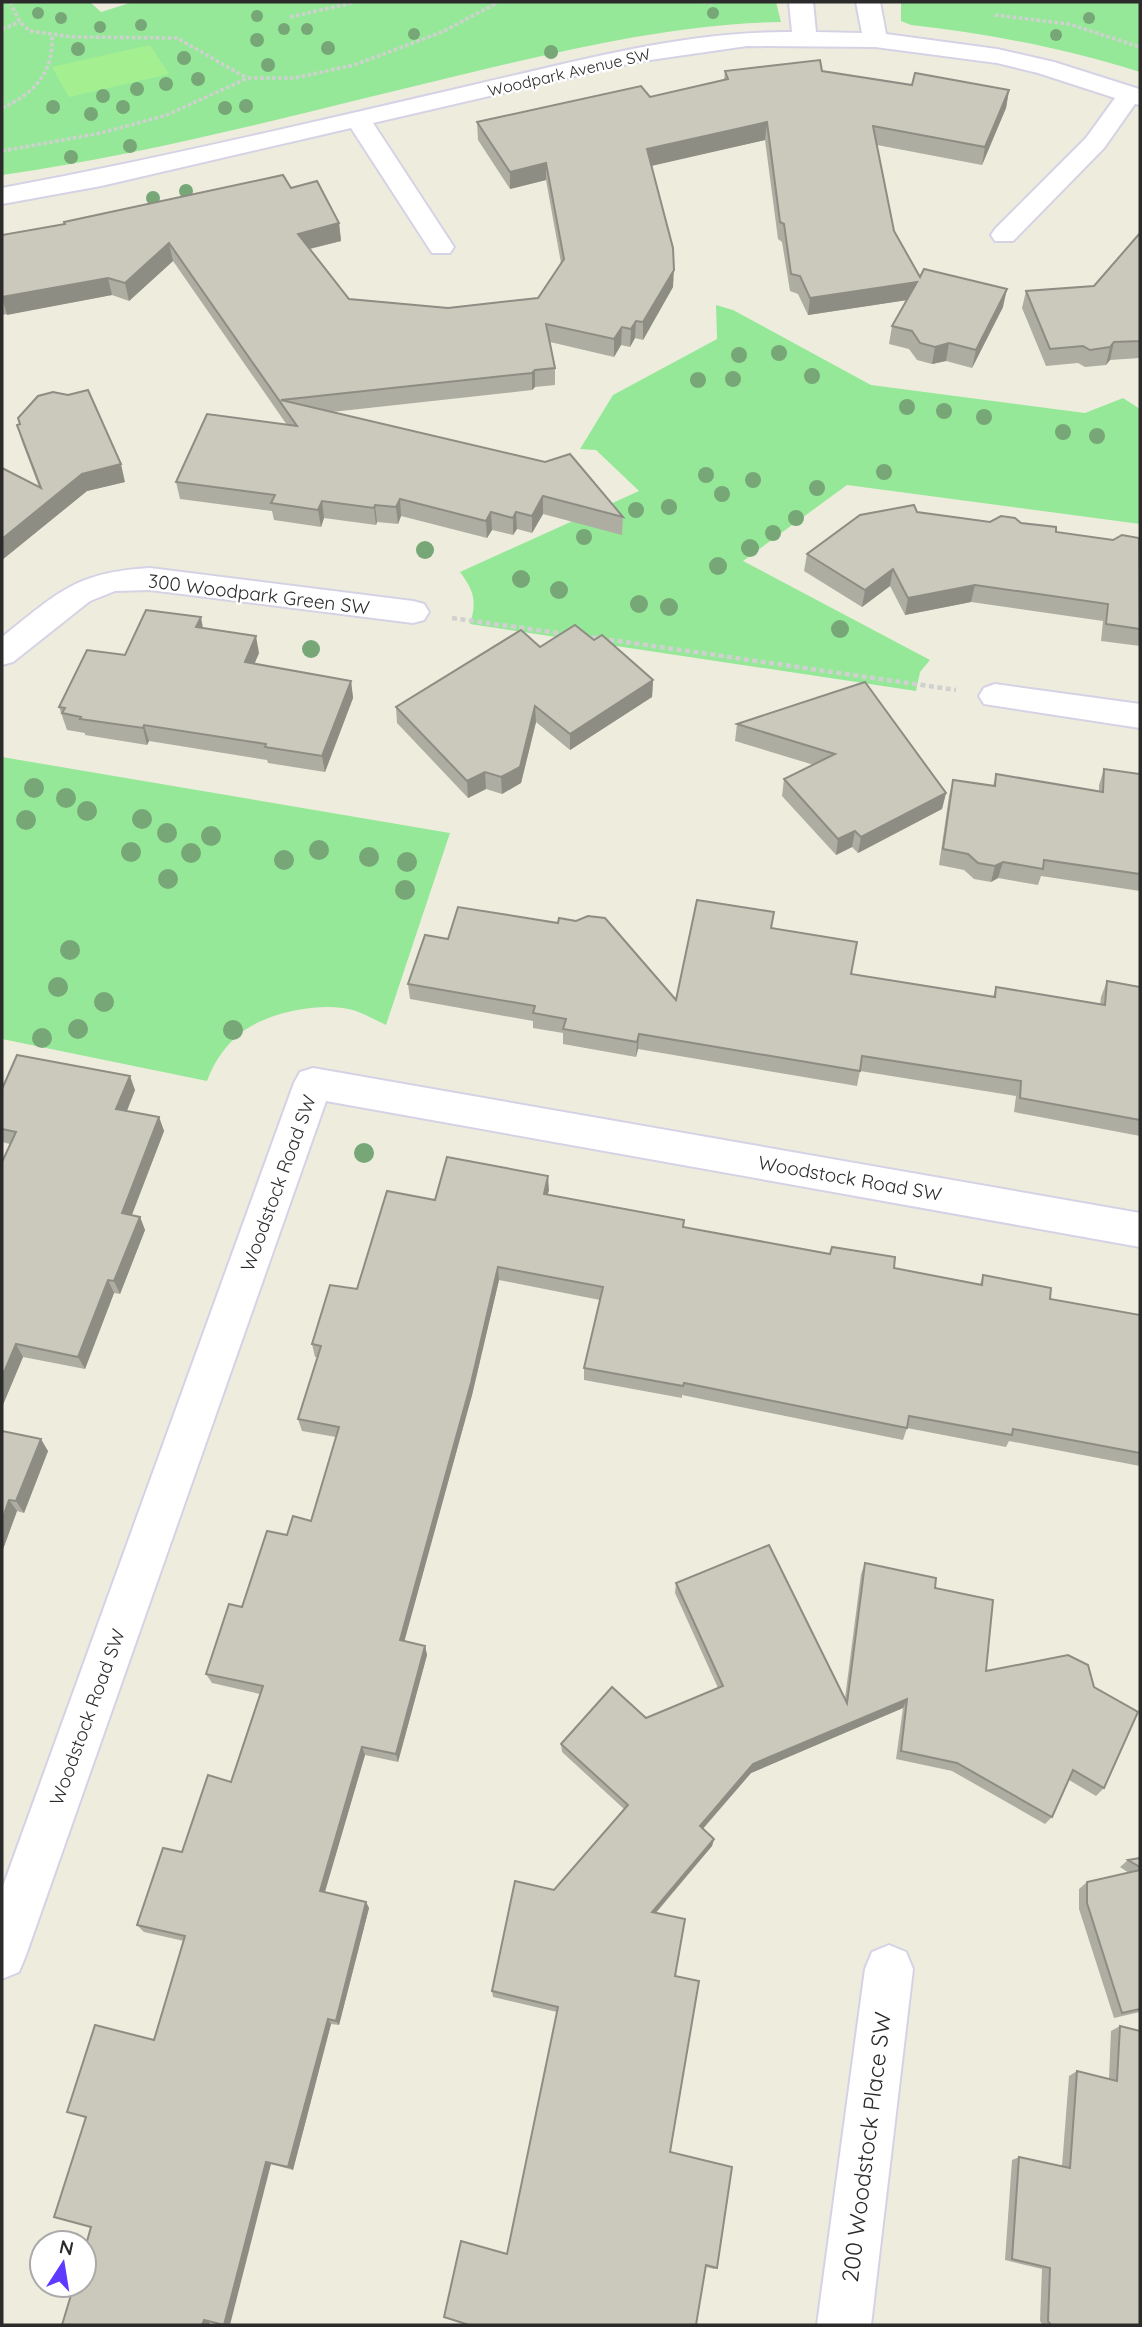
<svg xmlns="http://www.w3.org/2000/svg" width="1142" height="2327" viewBox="0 0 1142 2327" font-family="Quicksand,sans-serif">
<rect width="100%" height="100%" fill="#eeeddd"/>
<!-- green -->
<g fill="#96e899">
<path d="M2 2H90L101 12 133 2H776L781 22C676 24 575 48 473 72 317 109 161 152 2 175Z"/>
<path d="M901 2H1140V72C1065 48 989 34 911 25L901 21Z"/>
<path d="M716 305 733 310 871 385 1085 413 1123 398 1140 409V524L847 485 743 561 930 660 920 672 916 691 470 624C477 601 474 591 460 572L639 491 596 450 580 449 613 395 717 339Z"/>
<path d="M2 757 450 833 386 1025C376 1020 366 1015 356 1011 323 1000 262 1013 237 1036 222 1050 214 1063 207 1081L2 1039Z"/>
</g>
<!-- pitch -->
<polygon fill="#a4f091" points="150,45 169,74 69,97 52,67"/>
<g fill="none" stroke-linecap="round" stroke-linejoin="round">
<!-- minor casing -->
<g stroke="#d5d2e5" stroke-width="4">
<g id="minor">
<path d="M789 2H813L816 32 862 33 856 2H880L886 34 997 49 1054 62 1139 89 1140 105 1135 104 1104 148 1013 241H995L991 235 995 229 1086 138 1115 98 1038 73 997 63 875 47 747 46 636 62 373 123 454 247 450 253H432L351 128 101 186 2 204V188C160 159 317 121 473 85 578 61 684 31 792 32Z"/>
<path d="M150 568 413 601 424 604 429 612 424 620 413 623 150 590 115 591 90 601 13 662 2 665V637C58 593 75 572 150 568Z"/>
<polygon points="995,684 1140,704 1140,728 984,704 979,696 984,688"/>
<polygon points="313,1068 1140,1213 1140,1247 326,1101 26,1955 19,1972 2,1979 2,1889 294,1083 300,1072"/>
<polygon points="889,1945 906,1952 913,1969 871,2325 817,2325 865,1969 872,1952"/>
</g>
</g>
<!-- path-far1 -->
<g stroke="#d0d0d0" stroke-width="3.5" stroke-dasharray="3.5 2.5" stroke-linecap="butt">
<polyline points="10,2 20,22 30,31 73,37 177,38 247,78"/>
<polyline points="703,2 715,3"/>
<polyline points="995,15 1069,24 1140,47"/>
<polyline points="290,17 356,2"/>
<polyline points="2,29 20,22"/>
<path d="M2 108C34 94 54 72 52 36"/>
<polyline points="2,151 101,133 167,115 248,78 295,78 354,65 442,32 499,2"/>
</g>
<!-- path -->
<g stroke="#d0d0d0" stroke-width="4.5" stroke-dasharray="5 3.5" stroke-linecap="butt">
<polyline points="452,618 565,634"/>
<polyline points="584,636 956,690"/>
</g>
<!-- minor -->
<use href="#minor" fill="#fff" fill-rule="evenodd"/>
</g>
<!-- trees -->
<g fill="#77a777">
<circle cx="38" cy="13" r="6"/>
<circle cx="713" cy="13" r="6"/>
<circle cx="257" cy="16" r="6"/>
<circle cx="61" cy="18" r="6"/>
<circle cx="1089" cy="18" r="6"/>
<circle cx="141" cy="25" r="6"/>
<circle cx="100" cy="27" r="6"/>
<circle cx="284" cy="29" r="6"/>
<circle cx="307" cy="29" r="6"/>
<circle cx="414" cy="34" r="6"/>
<circle cx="1056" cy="35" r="6"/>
<circle cx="257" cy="40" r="7"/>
<circle cx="328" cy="48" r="7"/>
<circle cx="78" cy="49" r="7"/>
<circle cx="551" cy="52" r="7"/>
<circle cx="184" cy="58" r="7"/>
<circle cx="268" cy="65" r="7"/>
<circle cx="198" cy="79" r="7"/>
<circle cx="166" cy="84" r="7"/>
<circle cx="137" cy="89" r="7"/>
<circle cx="103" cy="96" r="7"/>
<circle cx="246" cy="106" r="7"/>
<circle cx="53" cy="107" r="7"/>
<circle cx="123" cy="107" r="7"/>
<circle cx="225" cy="108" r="7"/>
<circle cx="91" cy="114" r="7"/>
<circle cx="130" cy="146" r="7"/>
<circle cx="71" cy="157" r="7"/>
<circle cx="186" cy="191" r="7"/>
<circle cx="153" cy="198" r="7"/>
<circle cx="779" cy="353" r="8"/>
<circle cx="739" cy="355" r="8"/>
<circle cx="812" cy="376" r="8"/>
<circle cx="733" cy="379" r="8"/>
<circle cx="698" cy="380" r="8"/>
<circle cx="907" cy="407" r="8"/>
<circle cx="944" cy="411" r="8"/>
<circle cx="984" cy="417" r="8"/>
<circle cx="1063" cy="432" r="8"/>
<circle cx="1097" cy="436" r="8"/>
<circle cx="884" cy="472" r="8"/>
<circle cx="706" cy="475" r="8"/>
<circle cx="753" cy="480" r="8"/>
<circle cx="817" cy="488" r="8"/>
<circle cx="722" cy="494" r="8"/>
<circle cx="669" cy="507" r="8"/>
<circle cx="636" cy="510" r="8"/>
<circle cx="796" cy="518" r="8"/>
<circle cx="773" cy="533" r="8"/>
<circle cx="584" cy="537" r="8"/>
<circle cx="750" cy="548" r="9"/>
<circle cx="425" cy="550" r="9"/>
<circle cx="718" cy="566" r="9"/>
<circle cx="521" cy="579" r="9"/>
<circle cx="559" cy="590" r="9"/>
<circle cx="639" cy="604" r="9"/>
<circle cx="669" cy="607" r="9"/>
<circle cx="840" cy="629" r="9"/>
<circle cx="311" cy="649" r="9"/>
<circle cx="34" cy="788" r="10"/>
<circle cx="66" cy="798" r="10"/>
<circle cx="87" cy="811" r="10"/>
<circle cx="142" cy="819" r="10"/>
<circle cx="26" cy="820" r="10"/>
<circle cx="167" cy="833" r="10"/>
<circle cx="211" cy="836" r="10"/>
<circle cx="319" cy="850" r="10"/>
<circle cx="131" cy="852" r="10"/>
<circle cx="191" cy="853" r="10"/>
<circle cx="369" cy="857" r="10"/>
<circle cx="284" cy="860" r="10"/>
<circle cx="407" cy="862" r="10"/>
<circle cx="168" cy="879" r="10"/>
<circle cx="405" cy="890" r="10"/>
<circle cx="70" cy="950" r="10"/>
<circle cx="58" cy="987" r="10"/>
<circle cx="104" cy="1002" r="10"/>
<circle cx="78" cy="1029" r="10"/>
<circle cx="233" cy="1030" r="10"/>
<circle cx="42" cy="1038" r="10"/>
<circle cx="364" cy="1153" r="10"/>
</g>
<!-- wall -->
<g fill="#aeada2">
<polygon points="725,71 822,71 912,85 1009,90 1006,108 982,165 877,145 894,231 920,277 1003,307 972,368 946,361 932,364 917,360 909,349 889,344 892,326 907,300 808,315 798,294 790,291 782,242 778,239 765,140 652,165 673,287 643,340 635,338 630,347 621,345 614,357 550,342 555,368 555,385 535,387 532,390 332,412 623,517 622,535 543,514 532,533 517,529 513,535 492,530 487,538 401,516 398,524 377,522 376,525 324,518 321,527 274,520 272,511 180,499 176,482 287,425 173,261 129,301 112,295 2,315 2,235 291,188 339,223 341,241 310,249 349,299 448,308 538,298 561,263 546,180 510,189 478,140 477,122 650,97 724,80"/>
<polygon points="1140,233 1140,358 1110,360 1106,365 1085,367 1078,363 1046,366 1022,308 1026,291 1094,286"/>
<polygon points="17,425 125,482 87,491 2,560 2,468 39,487 22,442"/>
<polygon points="917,512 990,522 1021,523 1056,532 1113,540 1140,539 1140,646 1101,641 1103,621 971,602 905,615 890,586 862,607 804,571 807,554"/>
<polygon points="203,628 259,653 254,664 351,681 353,698 325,772 268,763 267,760 149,741 147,745 85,735 85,733 67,730 59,707 125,655"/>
<polygon points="594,640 653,680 652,697 570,750 536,722 521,783 502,794 486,789 468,798 397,723 396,707 540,647"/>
<polygon points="865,682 946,793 942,809 858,853 852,847 836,855 782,796 784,779 814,765 735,741 737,724"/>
<polygon points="1104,769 1140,774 1140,891 1041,876 1038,885 998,878 991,882 974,879 964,870 939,865 949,796 953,780 993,786 996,774 1099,791 1099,785"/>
<polygon points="772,928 851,974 993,997 996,987 1100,1005 1101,997 1107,981 1140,987 1140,1136 1014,1112 1016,1096 860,1071 857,1086 638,1049 636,1057 563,1044 563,1033 533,1028 533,1021 410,999 408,984 676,1000"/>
<polygon points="2,1089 135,1090 127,1111 159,1117 164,1131 132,1215 140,1217 145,1230 120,1294 114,1293 85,1369 23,1357 2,1407 10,1144 2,1142"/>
<polygon points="549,1190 547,1195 683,1227 830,1254 832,1247 894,1268 980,1284 983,1275 1050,1299 1140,1315 1140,1466 1009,1441 1006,1447 907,1428 903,1440 682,1395 682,1398 584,1380 584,1368 600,1300 499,1280 472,1395 404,1641 425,1646 427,1655 398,1762 365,1755 325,1892 366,1902 369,1908 339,2025 331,2024 293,2170 271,2164 209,2325 62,2325 91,2227 86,2118 67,2112 154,2040 184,1941 144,1932 137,1925 182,1852 231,1782 260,1694 212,1683 206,1674 242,1607 287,1535 311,1521 336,1437 302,1431 298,1419 318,1357 315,1357 312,1344 357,1289 435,1200"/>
<polygon points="2,1431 48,1451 24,1513 17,1511 2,1552"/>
<polygon points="865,1563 935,1588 986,1671 1104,1788 1096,1796 1069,1780 1052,1817 1045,1824 952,1771 896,1759 903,1708 751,1773 703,1829 714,1839 712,1846 656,1913 675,1976 670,2152 717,2268 714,2269 706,2267 507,2254 557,2012 493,1997 492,1991 554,1890 624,1809 562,1752 561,1744 646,1718 718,1688 675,1593 676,1583 845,1698 861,1574"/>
<polygon points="1140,1858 1140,2012 1114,2018 1079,1909 1079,1889 1087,1882 1129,1873 1120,1867 1128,1860"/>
<polygon points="1120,2026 1140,2325 1043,2325 1040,2321 1042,2269 1005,2260 1012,2160 1019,2157 1062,2166 1069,2076 1077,2071 1109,2079 1111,2031"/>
</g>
<!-- shaded-wall -->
<g fill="#8d8d84">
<polygon points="1009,90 1006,108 982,165 985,147"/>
<polygon points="767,122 765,140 647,167 647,149"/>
<polygon points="546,163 546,180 510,189 510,172"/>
<polygon points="339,223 341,241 300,251 298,234"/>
<polygon points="169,243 173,261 129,301 125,283"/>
<polygon points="674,270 673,287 643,340 643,322"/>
<polygon points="108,278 112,295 7,315 2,297"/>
<polygon points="917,282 914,299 808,315 810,298"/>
<polygon points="1007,289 1003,307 972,368 976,350"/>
<polygon points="636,321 635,338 630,347 631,329"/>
<polygon points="622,327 621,345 614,357 614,339"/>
<polygon points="1114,342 1110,360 1106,365 1110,347"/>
<polygon points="949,343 946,361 932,364 935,347"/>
<polygon points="535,370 535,387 532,390 532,373"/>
<polygon points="121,464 125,482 87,491 2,560 2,539 82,474"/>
<polygon points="543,496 543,514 532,533 532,516"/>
<polygon points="400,499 401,516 398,524 396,507"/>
<polygon points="322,501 324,518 321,527 318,510"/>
<polygon points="375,505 377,522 376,525 374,508"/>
<polygon points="491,512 492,530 487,538 486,521"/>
<polygon points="516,512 517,529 513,535 513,518"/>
<polygon points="893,569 890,586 862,607 865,590"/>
<polygon points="975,585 971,602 905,615 908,598"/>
<polygon points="201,617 204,634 196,627"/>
<polygon points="256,636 259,653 248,679 245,662"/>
<polygon points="653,680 652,697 570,750 570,734"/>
<polygon points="351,681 353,698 325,772 322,756"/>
<polygon points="535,706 536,722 521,783 502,794 501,777"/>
<polygon points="144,725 149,741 147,745 143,728"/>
<polygon points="485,772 486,789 468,798 467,781"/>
<polygon points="946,793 942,809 858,853 861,837"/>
<polygon points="855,831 852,847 836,855 838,839"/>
<polygon points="1003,862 998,878 991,882 995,866"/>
<polygon points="639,1034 638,1049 636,1057 637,1042"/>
<polygon points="130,1076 135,1090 122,1123 116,1109"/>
<polygon points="159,1117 164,1131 127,1227 122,1213"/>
<polygon points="548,1176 549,1190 544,1208 544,1194"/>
<polygon points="140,1217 145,1230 120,1294 114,1281"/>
<polygon points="498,1267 499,1280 472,1395 402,1650 400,1640"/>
<polygon points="108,1280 114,1293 85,1369 78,1357"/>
<polygon points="16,1344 23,1357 2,1407 2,1377"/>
<polygon points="41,1439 48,1451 24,1513 16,1501"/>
<polygon points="9,1500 17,1511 2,1552 2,1520"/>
<polygon points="425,1646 427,1655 398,1762 396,1754"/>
<polygon points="907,1699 903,1708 751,1773 698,1834 700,1826 753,1764"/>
<polygon points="362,1747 365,1755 323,1898 320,1891"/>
<polygon points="714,1839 712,1846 651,1918 652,1912"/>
<polygon points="366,1902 369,1908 339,2025 336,2021"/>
<polygon points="328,2019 331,2024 293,2170 288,2167"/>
<polygon points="266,2162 271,2164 230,2325 224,2325"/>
<polygon points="204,2320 210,2321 209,2325 202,2325"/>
</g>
<!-- building -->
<g fill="#cac9bc" stroke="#8d8d84" stroke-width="2">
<polygon points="820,60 822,71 912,85 915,73 1009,90 985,147 873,126 894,231 920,277 924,269 1007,289 976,350 949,343 935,347 920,343 912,331 892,326 917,282 810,298 800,276 791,274 784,224 780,222 767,122 647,149 673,248 674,270 643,322 636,321 631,329 622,327 614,339 546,324 555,368 535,370 532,373 281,400 545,462 570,454 623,517 543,496 532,516 516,512 513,518 491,512 486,521 400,499 396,507 375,505 374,508 322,501 318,510 271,503 275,495 176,482 207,414 297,426 169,243 125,283 108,278 2,297 2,235 65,224 64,222 283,175 291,188 317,181 339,223 298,234 349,299 448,308 538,298 564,259 546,163 510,172 477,122 641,86 650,97 728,79 725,71"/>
<polygon points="1140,233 1140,341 1114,342 1110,347 1090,350 1083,346 1050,349 1026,291 1094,286"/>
<polygon points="88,390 121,464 82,474 2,539 2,468 41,488 17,425 20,424 18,418 38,396 53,392 68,395"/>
<polygon points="914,505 917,512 990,522 1001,516 1015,518 1021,523 1056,527 1056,532 1113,540 1122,535 1139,538 1140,629 1106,624 1108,604 975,585 908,598 893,569 865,590 807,554 860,515"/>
<polygon points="146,610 201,617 196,627 256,636 245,662 351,681 322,756 265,747 266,744 144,725 143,728 80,719 81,717 62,713 65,708 59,707 87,650 125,655"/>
<polygon points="575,625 594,640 602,635 653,680 570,734 535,706 520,767 501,777 485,772 467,781 396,707 521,630 540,647"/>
<polygon points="865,682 946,793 861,837 855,831 838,839 784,779 835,754 737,724"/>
<polygon points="1104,769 1140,774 1140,874 1044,860 1043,869 1003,862 995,866 978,863 968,854 943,849 953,780 995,786 996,774 1103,792"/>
<polygon points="697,900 774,912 771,928 857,942 851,974 995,997 996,987 1105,1005 1107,981 1140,987 1140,1120 1020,1098 1021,1081 862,1056 860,1071 639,1034 637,1042 563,1029 566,1019 533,1013 535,1006 408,984 425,935 448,939 458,907 558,923 559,918 576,921 588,916 605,918 676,1000"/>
<polygon points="17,1055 130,1076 116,1109 159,1117 122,1213 140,1217 114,1281 108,1280 78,1357 16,1344 2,1377 2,1162 16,1132 2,1129 2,1089"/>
<polygon points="447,1157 548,1176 544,1194 684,1220 683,1227 830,1254 832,1247 895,1257 894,1268 982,1285 983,1275 1051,1288 1050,1299 1140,1315 1140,1453 1013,1429 1012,1435 909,1416 907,1428 684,1383 683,1386 584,1368 603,1287 498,1267 471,1383 400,1640 425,1646 396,1754 362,1747 320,1891 366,1902 336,2021 328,2019 288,2167 266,2162 224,2325 204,2320 202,2325 62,2325 74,2285 84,2285 84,2252 91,2227 54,2217 86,2117 67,2112 95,2025 154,2040 185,1936 137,1925 163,1848 182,1852 208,1775 231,1782 263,1686 206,1674 229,1604 242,1607 267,1531 287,1535 293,1516 311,1521 339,1427 298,1419 321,1346 312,1344 330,1285 357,1289 387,1191 435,1200"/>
<polygon points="2,1431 41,1439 16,1501 9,1500 2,1520"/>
<polygon points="769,1545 847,1703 865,1563 936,1578 935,1588 993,1600 986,1671 1068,1655 1088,1665 1094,1687 1138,1712 1104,1788 1073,1770 1052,1817 957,1763 901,1751 907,1699 753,1764 700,1826 714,1839 652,1912 685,1919 675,1976 699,1981 670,2152 732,2167 717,2268 706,2265 696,2325 469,2325 444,2317 461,2241 507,2254 558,2007 492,1991 515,1881 554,1890 628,1805 561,1744 612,1687 646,1718 723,1686 676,1583"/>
<polygon points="1140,1858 1140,1867 1128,1860"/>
<polygon points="1140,1870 1140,2009 1122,2013 1087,1903 1087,1882"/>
<polygon points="1120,2026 1140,2031 1140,2325 1051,2325 1048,2321 1050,2268 1012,2259 1019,2157 1070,2168 1077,2071 1117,2081"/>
</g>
<g text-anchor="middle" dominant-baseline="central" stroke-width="5" stroke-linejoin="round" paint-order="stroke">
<!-- far-street labels -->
<g font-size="16" fill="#2b2b2b" stroke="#fff">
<text transform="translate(569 72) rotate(-13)">Woodpark Avenue SW</text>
</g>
<!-- street labels -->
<g font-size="19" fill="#2b2b2b" stroke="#fff">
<text transform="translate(259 594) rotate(7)">300 Woodpark Green SW</text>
<text transform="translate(850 1178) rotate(10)">Woodstock Road SW</text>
<text transform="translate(278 1183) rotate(-70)">Woodstock Road SW</text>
<text transform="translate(87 1717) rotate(-70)">Woodstock Road SW</text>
</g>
<!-- near-street labels -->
<g font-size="23" fill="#2b2b2b" stroke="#fff">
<text transform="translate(866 2147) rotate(-83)">200 Woodstock Place SW</text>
</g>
</g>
<!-- border -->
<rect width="1142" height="2327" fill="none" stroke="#2b2b2b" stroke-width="7"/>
<!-- north arrow -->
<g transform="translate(63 2264) rotate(12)"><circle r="33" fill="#ffffff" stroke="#aaaaaa" stroke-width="2"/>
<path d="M0-5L12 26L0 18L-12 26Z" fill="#5e39ff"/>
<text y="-10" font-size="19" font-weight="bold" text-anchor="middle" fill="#2b2b2b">N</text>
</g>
</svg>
